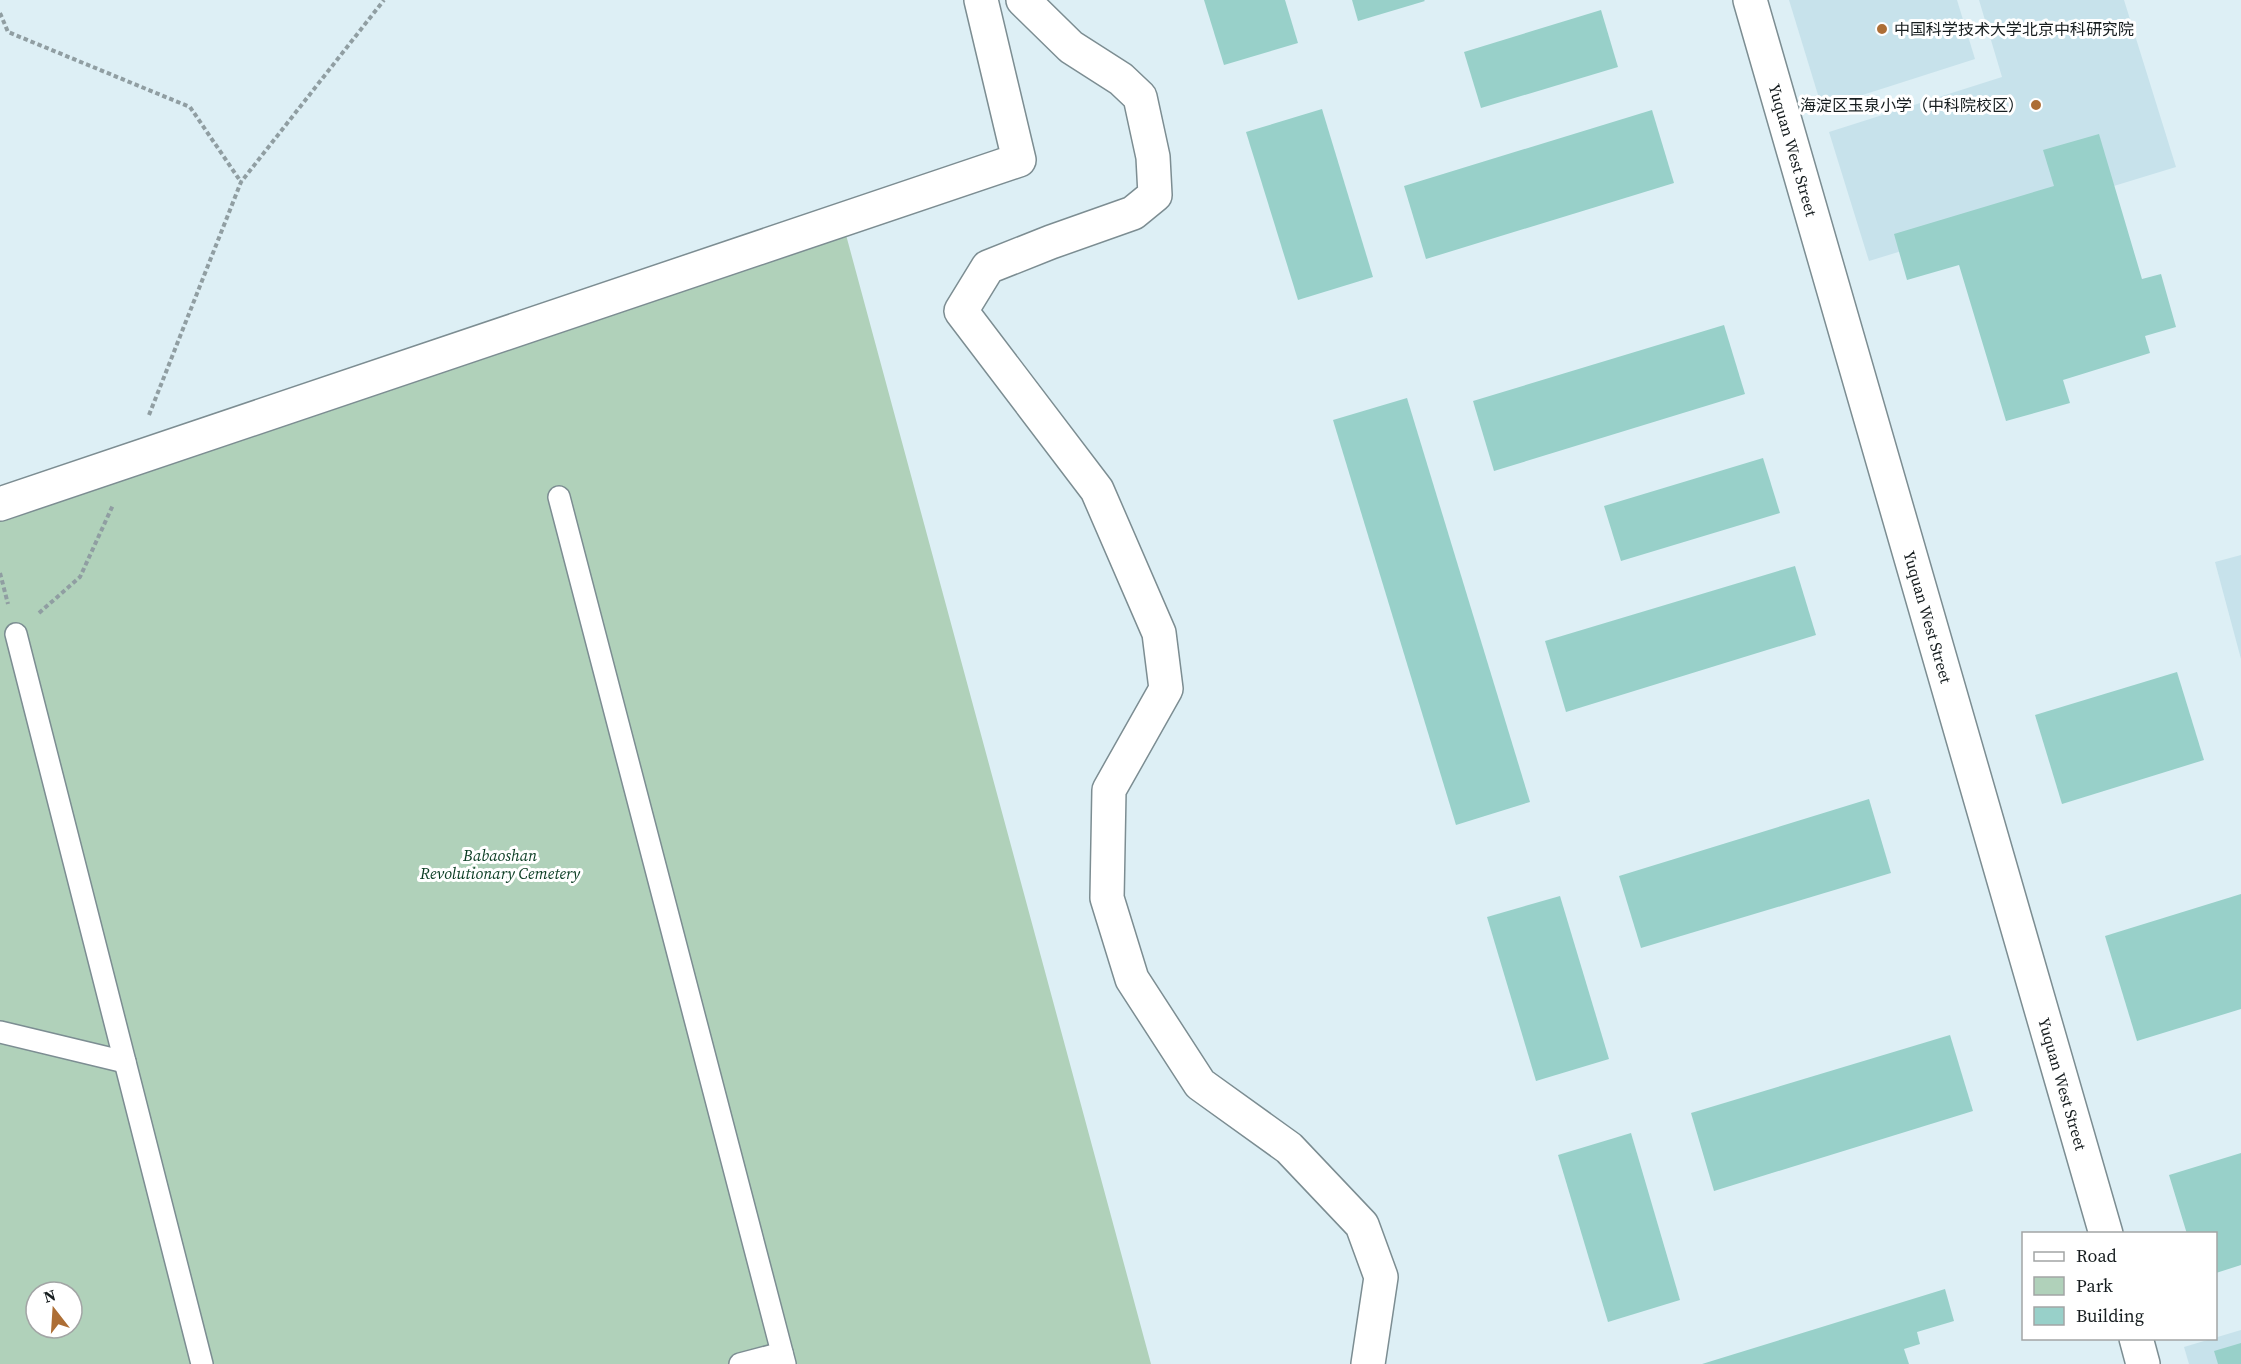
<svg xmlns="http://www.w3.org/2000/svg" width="2241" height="1364" viewBox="0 0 2241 1364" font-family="'Source Serif 4','Noto Sans SC',serif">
<rect width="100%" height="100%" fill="#ddeff5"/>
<!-- built -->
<g fill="#c7e2eb">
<polygon points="1789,0 1957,0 1975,59 1822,108"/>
<polygon points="1979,0 2124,0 2176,167 1869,261 1829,132 2002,77"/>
<polygon points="2241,555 2241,659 2215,562"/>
<polygon points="2241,1330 2241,1364 2189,1364 2184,1347"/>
</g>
<!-- green -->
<path fill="#b0d1ba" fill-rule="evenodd" d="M842 220 1151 1364H0V504ZM36 1292H72V1328H36Z"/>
<!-- building -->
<g fill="#98d0c9">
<polygon points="1204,0 1285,0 1298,43 1224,65"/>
<polygon points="1352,0 1424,0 1425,1 1358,21"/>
<polygon points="1601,10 1618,67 1481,108 1464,52"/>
<polygon points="1322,109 1373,277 1298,300 1246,132"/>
<polygon points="1652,110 1674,183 1426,259 1404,186"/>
<polygon points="2099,134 2142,279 2161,274 2176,327 2145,336 2150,353 2063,380 2070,403 2006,421 1959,265 1907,280 1894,234 2054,186 2043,150"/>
<polygon points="1724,325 1745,394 1494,471 1473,401"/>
<polygon points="1407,398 1530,802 1456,825 1333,420"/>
<polygon points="1763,458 1780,513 1621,561 1604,506"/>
<polygon points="1795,566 1816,635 1566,712 1545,641"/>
<polygon points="2177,672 2204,760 2062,804 2035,715"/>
<polygon points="1869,799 1891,873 1641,948 1619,876"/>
<polygon points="2241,894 2241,1009 2137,1041 2105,936"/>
<polygon points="1560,896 1609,1059 1536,1081 1487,917"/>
<polygon points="1950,1035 1973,1111 1714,1191 1691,1113"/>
<polygon points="1631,1133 1680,1300 1608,1322 1558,1155"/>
<polygon points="2241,1153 2241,1265 2216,1273 2216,1234 2187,1234 2169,1175"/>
<polygon points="1945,1289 1954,1321 1917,1332 1920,1344 1904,1349 1909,1364 1702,1364"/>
<polygon points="2241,1343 2241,1364 2218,1364 2214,1351"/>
</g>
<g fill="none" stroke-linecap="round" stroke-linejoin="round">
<!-- lane casing -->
<g stroke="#7c8d92" stroke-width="24">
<g id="lane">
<polyline points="559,497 785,1364"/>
<polyline points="16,634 202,1364"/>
<polyline points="0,1032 125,1062"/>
<polyline points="740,1364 782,1353"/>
</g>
</g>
<!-- street casing -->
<g stroke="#7c8d92" stroke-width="36">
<g id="street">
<polyline points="1023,0 1071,47 1121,79 1140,97 1153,157 1155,195 1133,213 1051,242 988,267 961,311 1097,490 1159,633 1166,689 1109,790 1107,898 1132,979 1200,1084 1289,1148 1362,1225 1381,1277 1368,1364"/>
<path id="s1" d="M1750 0 2106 1234"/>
<polyline points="0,504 1019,160 981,0"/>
<polyline points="2136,1338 2143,1364"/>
</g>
</g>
<!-- path -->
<g stroke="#909ea2" stroke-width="4" stroke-dasharray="4.5 3" stroke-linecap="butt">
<polyline points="0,13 8,32 190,107 241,182"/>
<polyline points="149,415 241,182 384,0"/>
<polyline points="0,573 8,604"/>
<polyline points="39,613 80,577 113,505"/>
</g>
<!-- lane -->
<use href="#lane" stroke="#fff" stroke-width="21"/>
<!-- street -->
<use href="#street" stroke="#fff" stroke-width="33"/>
</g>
<!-- markers -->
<g fill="#ad6e35" stroke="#fff" stroke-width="2">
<circle cx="1882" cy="29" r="6"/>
<circle cx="2036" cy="105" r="6"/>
</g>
<g text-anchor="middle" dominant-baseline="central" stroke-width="6" stroke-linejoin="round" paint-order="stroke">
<!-- poi labels -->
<g font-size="16" fill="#161d1f" stroke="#fff" text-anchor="start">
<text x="1894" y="29">中国科学技术大学北京中科研究院</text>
<text x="2024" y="105" text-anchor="end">海淀区玉泉小学（中科院校区）</text>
</g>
<!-- street labels -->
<g font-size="16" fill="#161d1f" stroke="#fff">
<text stroke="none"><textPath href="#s1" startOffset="156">Yuquan West Street</textPath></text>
<text stroke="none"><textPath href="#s1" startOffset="642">Yuquan West Street</textPath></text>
<text stroke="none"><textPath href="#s1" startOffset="1128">Yuquan West Street</textPath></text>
</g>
<!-- park labels -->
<g font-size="16" font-style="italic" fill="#083b21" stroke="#fff">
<text x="500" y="855">Babaoshan<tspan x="500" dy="18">Revolutionary Cemetery</tspan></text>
</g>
</g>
<!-- legend -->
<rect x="2022" y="1232" width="195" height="108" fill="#ffffff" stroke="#a2a5a5" stroke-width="1.5"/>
<rect x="2034" y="1252" width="30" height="9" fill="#ffffff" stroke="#a2a5a5" stroke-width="1.5"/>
<text x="2076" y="1262" font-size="18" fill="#161d1f">Road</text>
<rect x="2034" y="1277" width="30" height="18" fill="#b0d1ba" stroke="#a2a5a5" stroke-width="1.5"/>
<text x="2076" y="1292" font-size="18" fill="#161d1f">Park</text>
<rect x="2034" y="1307" width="30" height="18" fill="#98d0c9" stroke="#a2a5a5" stroke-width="1.5"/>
<text x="2076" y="1322" font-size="18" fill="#161d1f">Building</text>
<!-- north arrow -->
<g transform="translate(54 1310) rotate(343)"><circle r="28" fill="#ffffff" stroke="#a2a5a5" stroke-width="1.5"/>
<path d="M0-4.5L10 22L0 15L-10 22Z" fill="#ad6e35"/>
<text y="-9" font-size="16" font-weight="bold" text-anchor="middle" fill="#161d1f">N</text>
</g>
</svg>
